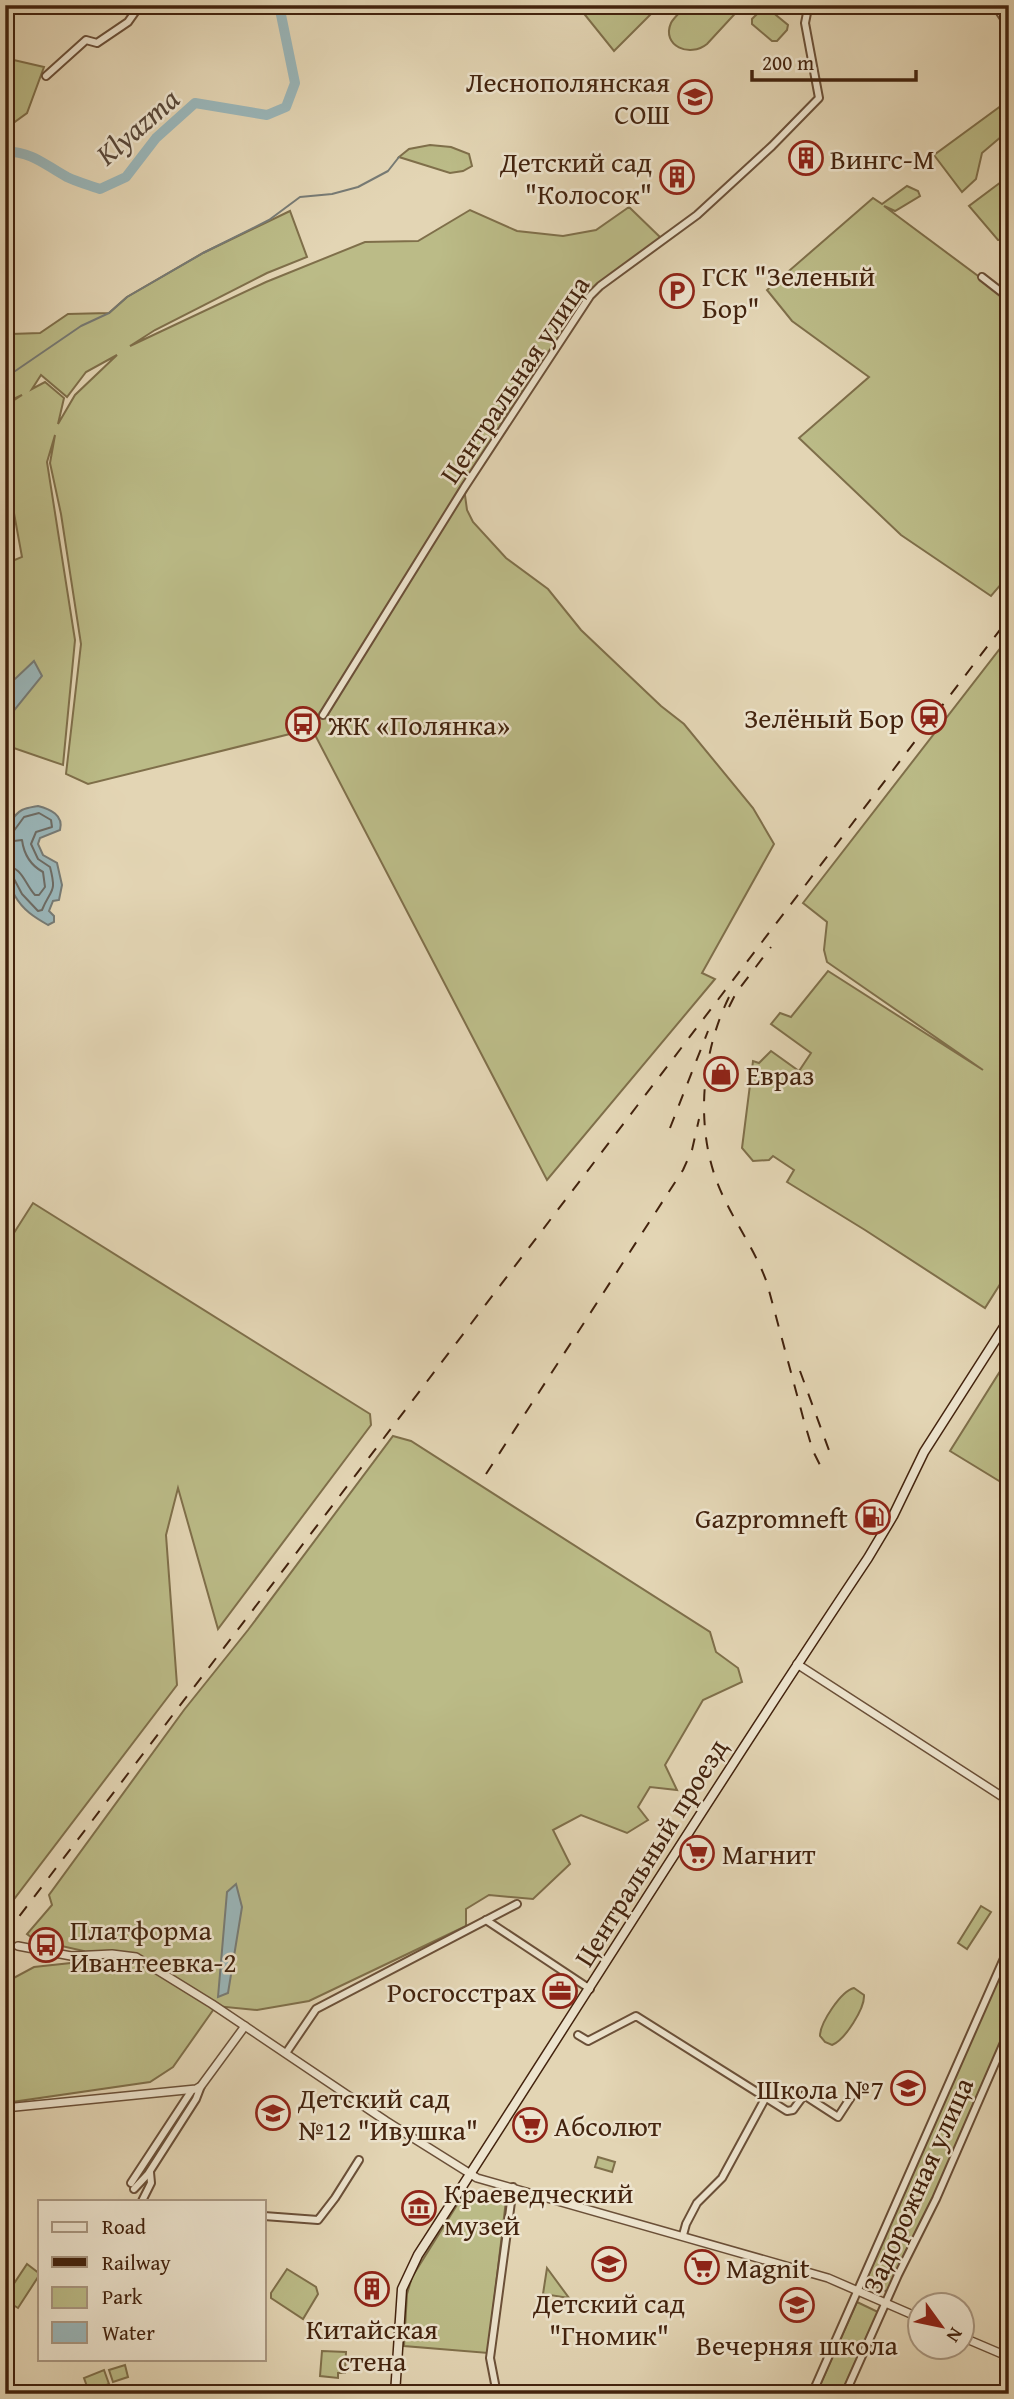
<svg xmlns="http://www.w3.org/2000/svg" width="1014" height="2399" viewBox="0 0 1014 2399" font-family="'Gentium Book Plus',serif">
<rect width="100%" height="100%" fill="#e3d5b4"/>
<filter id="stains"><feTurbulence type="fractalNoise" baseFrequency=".00286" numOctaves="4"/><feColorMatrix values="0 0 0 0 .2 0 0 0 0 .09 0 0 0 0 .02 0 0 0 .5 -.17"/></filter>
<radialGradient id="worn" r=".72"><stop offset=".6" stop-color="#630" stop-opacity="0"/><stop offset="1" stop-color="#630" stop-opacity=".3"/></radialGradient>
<!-- green -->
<g fill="#bbbb87" stroke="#7f6f4a" stroke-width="2" fill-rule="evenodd">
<polygon points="577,5 660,5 614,51"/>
<path d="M686 5H743L707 44C690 58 661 46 671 23 674 17 682 11 686 5Z"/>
<polygon points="765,6 788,25 787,30 777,41 772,41 752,24 752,19"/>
<polygon points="5,58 44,67 27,113 5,129"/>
<polygon points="1009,100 1009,130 982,153 976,179 962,192 934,155"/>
<polygon points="430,145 451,147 469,154 472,166 463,171 450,173 399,157 409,149"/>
<polygon points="1001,182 1009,189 1009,239 998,240 969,206"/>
<polygon points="907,186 918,191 920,196 895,211 884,206 1009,299 1009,575 991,596 901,535 799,438 869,377 792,321 767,290 873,198 882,204"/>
<path d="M629 207 663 240 600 286 464 488 467 510 473 522 506 558 548 589 581 630 661 706 684 724 753 808 774 844 702 973 715 979 547 1180 313 731H302L88 784 66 774 81 644 61 514 50 463 55 435 47 462 75 640 63 765 5 745V564L22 557 5 464V406L22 395 5 403V337L11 334 40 333 68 314 109 313 127 297 203 253 290 211 307 257 267 273 155 330 130 346 266 282 365 242 418 241 470 210 517 231 563 236 596 230ZM117 355 75 395 58 424 64 398 45 382 32 389 41 375 67 397 86 372Z"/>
<polygon points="1009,637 1009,1270 985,1308 865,1230 787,1182 794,1170 773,1156 769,1160 753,1161 742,1148 753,1061 759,1063 771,1051 799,1071 811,1053 771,1024 780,1013 791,1017 828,971 983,1070 827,962 824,950 827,922 803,903"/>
<polygon points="33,1203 370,1414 371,1425 218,1629 178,1488 166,1535 177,1685 5,1911 5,1247"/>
<polygon points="1009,1357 1009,1487 950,1451"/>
<polygon points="393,1436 411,1441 710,1632 716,1652 738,1668 742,1682 703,1700 665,1765 677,1790 650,1787 638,1807 648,1820 627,1833 581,1815 553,1830 570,1864 533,1899 489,1895 466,1909 466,1926 309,2001 257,2010 216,2006 173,2067 150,2082 5,2103 5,1976 10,1980 34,1967 80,1962 86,1957 84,1951 35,1940 27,1934 52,1905 49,1895 184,1710 248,1630"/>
<polygon points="981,1906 991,1912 967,1949 958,1943"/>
<polygon points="1009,1947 1009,2032 965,2132 888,2292 864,2282"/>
<path d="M854 1988 864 1995C865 2008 845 2040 832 2045L825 2042 820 2036C820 2023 841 1991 854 1988Z"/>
<polygon points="598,2157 615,2162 612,2172 595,2167"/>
<polygon points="467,2189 506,2200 488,2353 404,2346 407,2294 412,2277"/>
<polygon points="27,2264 40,2274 18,2308 5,2300 5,2297"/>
<polygon points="547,2268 569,2298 543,2294"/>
<polygon points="287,2269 316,2287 318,2294 303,2319 271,2298 271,2293"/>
<polygon points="857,2302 878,2312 841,2394 816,2394"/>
<polygon points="322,2351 346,2352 345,2373 338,2373 338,2378 320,2376"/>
<polygon points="125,2365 128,2377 113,2382 109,2370"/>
<polygon points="104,2370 109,2384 89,2392 84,2378"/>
</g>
<!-- water -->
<g fill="#9ab6b9" stroke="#777b75" stroke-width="2">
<polygon points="34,661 42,676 12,713 5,712 5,683 15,679"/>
<path d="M38 806C50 809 64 815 60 830L40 838 38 844 43 855 57 863 62 885 59 900 53 901 49 911 54 916V922L48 925C34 917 23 910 15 896 4 877 0 821 22 810 26 808 33 807 38 806Z"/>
<polygon points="236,1884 242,1907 228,1993 218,1997 227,1892"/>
</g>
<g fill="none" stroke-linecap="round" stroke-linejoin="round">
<!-- shore -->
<g stroke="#6e6c64" stroke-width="2">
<path d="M5 834 13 832 24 817 39 813 51 820 52 827 36 832 31 844 38 859 50 867C57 894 51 888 42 910L38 911 22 894 13 877 5 874"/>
<path d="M5 842 22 840C24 855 30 865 43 872L45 887 39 895H35C24 883 23 867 5 866"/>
</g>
<!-- stream -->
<polyline stroke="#777b75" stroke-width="2" points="5,378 81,326 109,313 127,297 203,253 269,220 300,197 332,194 358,187 388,171 399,157"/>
<!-- river -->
<path stroke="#9ab6b9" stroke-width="10" d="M5 151C35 153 43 164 67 177 77 182 89 185 100 189L126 177 156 138 195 103 267 115 286 107 295 83 279 5"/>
<!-- minor casing -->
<g stroke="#6b5038" stroke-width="10">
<g id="minor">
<polyline points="995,5 1009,26"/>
<polyline points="46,76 86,40 97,43 128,22 140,5"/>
<polyline points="982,277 1009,298"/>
<polyline points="323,715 464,488 590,296 600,286 697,215 772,146 819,98 805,23 807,13 814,5"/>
<polyline points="486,1920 590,1989"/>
<polyline points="578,2035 588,2041 636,2016 787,2111 793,2110 804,2095 838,2117 853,2094"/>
<polyline points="286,2053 316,2009 517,1904"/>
<polyline points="131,2183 192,2090"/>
<polyline points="134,2189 148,2174 196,2099 201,2086"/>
<polyline points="142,2201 151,2183 150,2172"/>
<polyline points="264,2216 318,2220 335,2198 359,2160"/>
<polyline points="1004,2230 1009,2231"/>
<polyline points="683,2235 686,2224 697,2203 722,2178 766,2097"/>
<polyline points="497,2394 490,2358 513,2187"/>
<polyline points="812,2394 1009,1947"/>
<polyline points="845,2394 898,2275 936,2199 1009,2031"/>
</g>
</g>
<!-- tertiary casing -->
<g stroke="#6b5038" stroke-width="10">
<g id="tertiary">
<polyline points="797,1664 1009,1801"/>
<polyline points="18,1946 71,1956 112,1954 136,1957 212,2004 386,2121 477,2178 828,2278 920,2318"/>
<polyline points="5,2108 196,2089 201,2086 245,2026"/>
<polyline points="962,2337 1009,2357"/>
</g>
</g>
<!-- secondary casing -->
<g stroke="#43230e" stroke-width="11">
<path id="secondary" d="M395 2394 402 2289 418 2255C568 2023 714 1788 868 1558L893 1516 924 1452 1009 1319"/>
</g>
<!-- minor -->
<use href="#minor" stroke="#ede4ce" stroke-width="6"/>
<!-- tertiary -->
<use href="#tertiary" stroke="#ede4ce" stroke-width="7"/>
<!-- secondary -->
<use href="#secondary" stroke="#ede4ce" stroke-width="8"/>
<!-- rail -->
<g stroke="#43230e" stroke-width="2" stroke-dasharray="12 12" stroke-linecap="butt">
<path d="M729 997C700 1056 694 1136 723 1196 737 1226 756 1252 767 1283L804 1421 813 1451 824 1473"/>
<polyline points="729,1007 736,993 771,947"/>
<polyline points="670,1128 708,1031"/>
<polyline points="800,1371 830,1453"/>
<polyline points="486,1474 683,1170 692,1150 699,1119"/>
<polyline points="5,1935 1009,618"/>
</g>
</g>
<!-- icons -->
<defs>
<g id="school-ring" transform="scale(1.75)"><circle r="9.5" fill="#ede4ce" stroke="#8f2418" stroke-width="1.5"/><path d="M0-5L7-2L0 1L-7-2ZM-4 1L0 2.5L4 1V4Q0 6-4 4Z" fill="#8f2418"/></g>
<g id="building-ring" transform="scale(1.75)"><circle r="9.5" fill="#ede4ce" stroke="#8f2418" stroke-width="1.5"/><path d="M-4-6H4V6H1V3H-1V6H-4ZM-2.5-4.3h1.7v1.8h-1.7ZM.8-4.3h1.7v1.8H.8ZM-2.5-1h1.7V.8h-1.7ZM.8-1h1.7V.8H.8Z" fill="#8f2418"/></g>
<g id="parking-ring" transform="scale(1.75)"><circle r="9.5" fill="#ede4ce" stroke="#8f2418" stroke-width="1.5"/><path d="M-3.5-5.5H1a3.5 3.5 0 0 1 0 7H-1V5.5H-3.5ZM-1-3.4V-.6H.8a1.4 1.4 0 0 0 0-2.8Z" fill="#8f2418"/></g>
<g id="station-ring" transform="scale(1.75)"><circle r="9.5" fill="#ede4ce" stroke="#8f2418" stroke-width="1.5"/><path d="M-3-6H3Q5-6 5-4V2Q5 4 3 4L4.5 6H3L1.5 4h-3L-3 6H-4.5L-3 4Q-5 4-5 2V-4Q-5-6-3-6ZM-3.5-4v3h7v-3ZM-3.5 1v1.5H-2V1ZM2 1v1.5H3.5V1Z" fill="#8f2418"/></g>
<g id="bus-ring" transform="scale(1.75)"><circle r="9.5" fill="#ede4ce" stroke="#8f2418" stroke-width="1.5"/><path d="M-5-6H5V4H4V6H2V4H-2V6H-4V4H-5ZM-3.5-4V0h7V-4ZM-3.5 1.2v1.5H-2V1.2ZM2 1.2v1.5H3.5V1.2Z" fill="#8f2418"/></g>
<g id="shop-ring" transform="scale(1.75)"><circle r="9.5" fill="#ede4ce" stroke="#8f2418" stroke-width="1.5"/><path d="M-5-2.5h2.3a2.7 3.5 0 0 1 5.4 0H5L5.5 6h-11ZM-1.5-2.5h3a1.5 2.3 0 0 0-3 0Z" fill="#8f2418"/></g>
<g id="fuel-ring" transform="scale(1.75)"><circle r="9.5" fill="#ede4ce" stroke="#8f2418" stroke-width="1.5"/><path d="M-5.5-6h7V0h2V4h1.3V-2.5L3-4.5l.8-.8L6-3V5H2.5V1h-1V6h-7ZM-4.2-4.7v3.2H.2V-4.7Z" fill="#8f2418"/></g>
<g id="supermarket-ring" transform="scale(1.75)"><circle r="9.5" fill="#ede4ce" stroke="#8f2418" stroke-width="1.5"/><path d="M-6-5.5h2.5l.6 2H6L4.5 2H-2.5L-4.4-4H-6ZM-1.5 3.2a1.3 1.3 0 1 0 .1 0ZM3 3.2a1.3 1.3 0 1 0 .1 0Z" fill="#8f2418"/></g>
<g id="office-ring" transform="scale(1.75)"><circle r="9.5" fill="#ede4ce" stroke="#8f2418" stroke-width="1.5"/><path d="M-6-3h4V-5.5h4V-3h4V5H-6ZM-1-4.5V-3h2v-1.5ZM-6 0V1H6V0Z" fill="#8f2418"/></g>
<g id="museum-ring" transform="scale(1.75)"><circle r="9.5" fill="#ede4ce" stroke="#8f2418" stroke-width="1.5"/><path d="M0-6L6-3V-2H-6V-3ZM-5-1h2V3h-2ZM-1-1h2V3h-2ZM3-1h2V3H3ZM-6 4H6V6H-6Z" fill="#8f2418"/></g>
</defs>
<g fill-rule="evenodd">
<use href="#school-ring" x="695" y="97"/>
<use href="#building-ring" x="806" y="158"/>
<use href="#building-ring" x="677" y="177"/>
<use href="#parking-ring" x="677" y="291"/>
<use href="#station-ring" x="929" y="717"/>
<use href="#bus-ring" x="303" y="724"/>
<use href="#shop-ring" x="721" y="1074"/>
<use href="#fuel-ring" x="873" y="1517"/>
<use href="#supermarket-ring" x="697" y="1853"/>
<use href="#bus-ring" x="46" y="1945"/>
<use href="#office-ring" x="560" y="1991"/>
<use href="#school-ring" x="908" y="2088"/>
<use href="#school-ring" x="273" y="2113"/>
<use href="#supermarket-ring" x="530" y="2125"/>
<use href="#museum-ring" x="419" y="2208"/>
<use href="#school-ring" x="609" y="2264"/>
<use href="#supermarket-ring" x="702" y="2267"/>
<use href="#building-ring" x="372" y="2289"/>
<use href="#school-ring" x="797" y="2305"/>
</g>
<g text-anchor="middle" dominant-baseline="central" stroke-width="5" stroke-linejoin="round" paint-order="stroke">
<!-- poi labels -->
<g font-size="28" fill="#43230e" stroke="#ede4ce" text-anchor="start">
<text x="670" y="81" text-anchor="end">Леснополянская<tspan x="670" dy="32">СОШ</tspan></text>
<text x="830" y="158">Вингс-М</text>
<text x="652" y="161" text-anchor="end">Детский сад<tspan x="652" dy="32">"Колосок"</tspan></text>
<text x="702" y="275">ГСК "Зеленый<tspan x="702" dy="32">Бор"</tspan></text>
<text x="904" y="717" text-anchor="end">Зелёный Бор</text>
<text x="328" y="724">ЖК «Полянка»</text>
<text x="746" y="1074">Евраз</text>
<text x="848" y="1517" text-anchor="end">Gazpromneft</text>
<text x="722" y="1853">Магнит</text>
<text x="70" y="1929">Платформа<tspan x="70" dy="32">Ивантеевка-2</tspan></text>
<text x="536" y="1991" text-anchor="end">Росгосстрах</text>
<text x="884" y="2088" text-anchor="end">Школа №7</text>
<text x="298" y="2097">Детский сад<tspan x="298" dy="32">№12 "Ивушка"</tspan></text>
<text x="554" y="2125">Абсолют</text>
<text x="444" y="2192">Краеведческий<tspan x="444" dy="32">музей</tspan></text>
<text x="726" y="2267">Magnit</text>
<text x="609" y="2302" text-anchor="middle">Детский сад<tspan x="609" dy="32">"Гномик"</tspan></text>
<text x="372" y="2328" text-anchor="middle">Китайская<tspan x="372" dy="32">стена</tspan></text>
<text x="797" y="2344" text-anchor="middle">Вечерняя школа</text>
</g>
<!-- street labels -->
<g font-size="28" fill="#43230e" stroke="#ede4ce">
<text transform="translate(514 379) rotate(-56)">Центральная улица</text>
<text transform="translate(650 1852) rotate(-58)">Центральный проезд</text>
<text transform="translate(917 2185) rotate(-66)">Задорожная улица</text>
</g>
<!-- water labels -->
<g font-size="30" font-style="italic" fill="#594839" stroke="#ede4ce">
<text transform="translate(137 126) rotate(-41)">Klyazma</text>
</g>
</g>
<!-- margin -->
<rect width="1014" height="2399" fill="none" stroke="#e3d5b4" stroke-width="28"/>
<rect x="7" y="7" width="1000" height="2385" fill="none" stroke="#43230e" stroke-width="3.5"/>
<rect x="14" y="14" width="986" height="2371" fill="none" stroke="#43230e" stroke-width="2"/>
<!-- legend -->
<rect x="38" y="2200" width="228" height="161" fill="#ede4ce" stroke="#a99781" stroke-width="2"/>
<rect x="52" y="2222" width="35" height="10" fill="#ede4ce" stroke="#a99781" stroke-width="2"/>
<text x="102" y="2234" font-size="21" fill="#43230e">Road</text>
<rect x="52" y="2257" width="35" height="10" fill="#43230e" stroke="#a99781" stroke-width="2"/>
<text x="102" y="2270" font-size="21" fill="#43230e">Railway</text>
<rect x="52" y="2287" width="35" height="21" fill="#bbbb87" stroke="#a99781" stroke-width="2"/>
<text x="102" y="2304" font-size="21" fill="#43230e">Park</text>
<rect x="52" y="2322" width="35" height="21" fill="#9ab6b9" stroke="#a99781" stroke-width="2"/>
<text x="102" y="2340" font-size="21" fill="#43230e">Water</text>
<!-- north arrow -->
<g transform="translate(941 2326) rotate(123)"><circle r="33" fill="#ede4ce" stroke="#a99781" stroke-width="2"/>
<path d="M0-5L12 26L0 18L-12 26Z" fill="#8f2418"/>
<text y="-10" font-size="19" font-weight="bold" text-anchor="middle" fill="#43230e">N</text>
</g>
<!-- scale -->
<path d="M752 70v10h164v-10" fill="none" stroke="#43230e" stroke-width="3.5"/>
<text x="762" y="70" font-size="21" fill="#43230e" stroke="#ede4ce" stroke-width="5" paint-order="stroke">200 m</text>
<rect width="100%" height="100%" filter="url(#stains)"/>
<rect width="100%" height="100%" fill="url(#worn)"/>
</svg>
